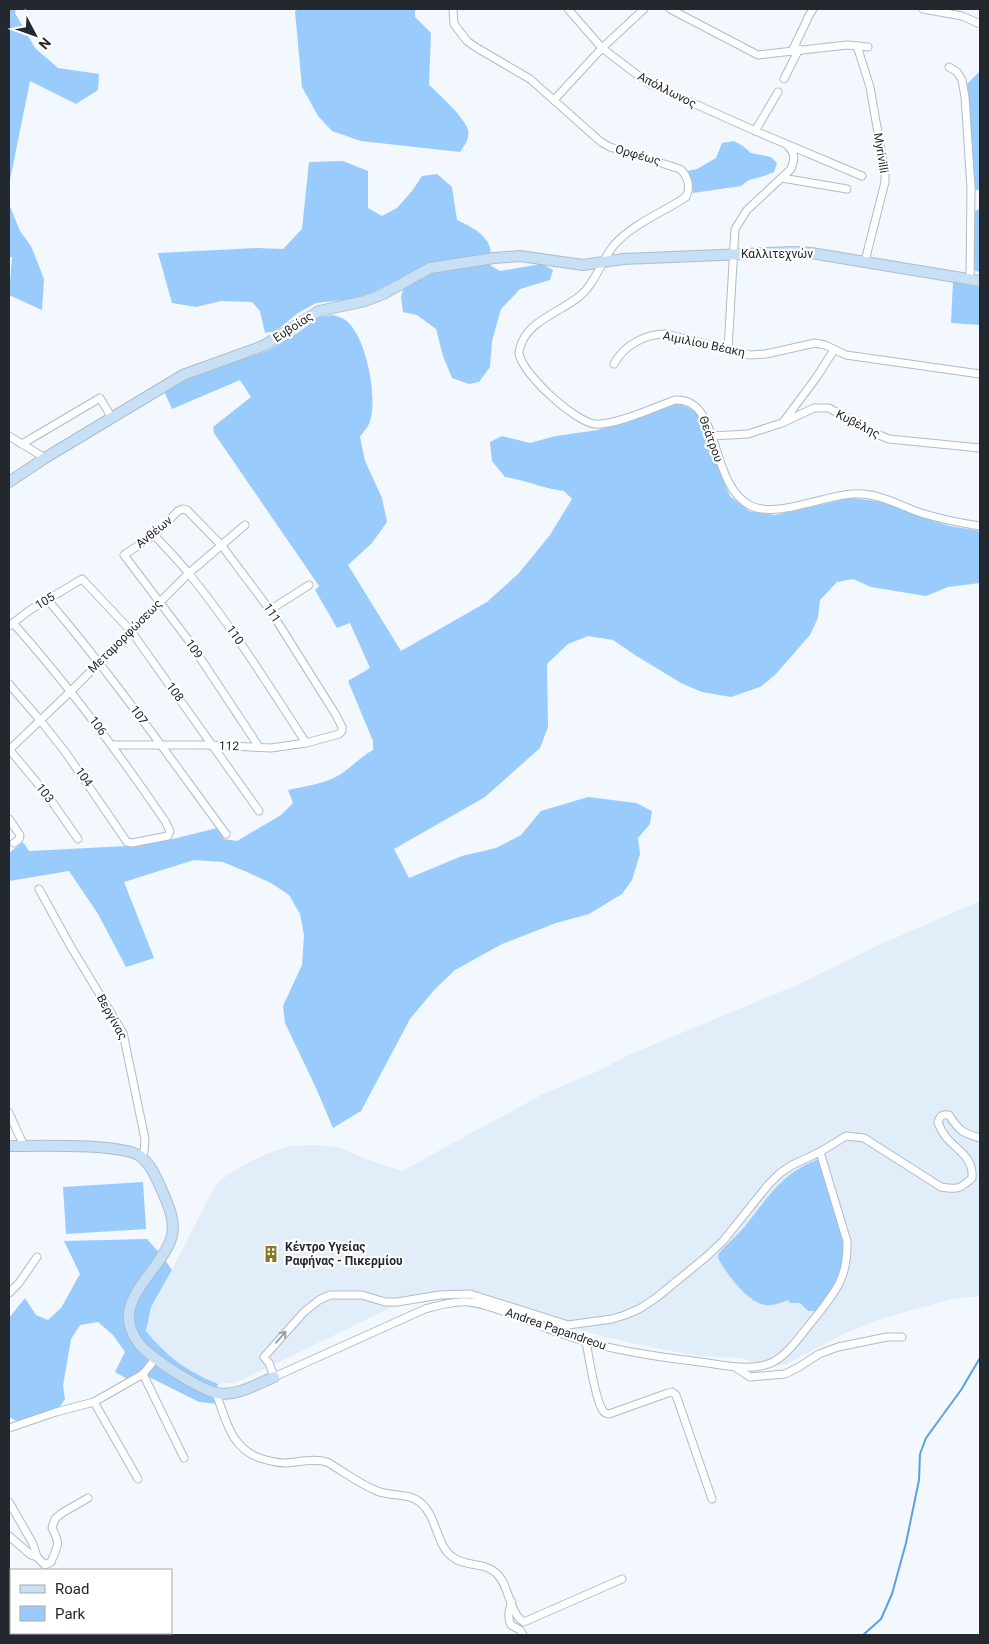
<svg xmlns="http://www.w3.org/2000/svg" width="989" height="1644" viewBox="0 0 989 1644" font-family="Roboto,sans-serif">
<rect width="100%" height="100%" fill="#f2f8fd"/>
<!-- built -->
<polygon fill="#e1edf9" points="980,901 980,1296 952,1299 884,1318 845,1333 787,1364 768,1366 740,1358 698,1356 630,1343 563,1326 475,1295 439,1297 390,1308 269,1367 236,1382 218,1384 201,1378 181,1365 155,1343 146,1331 151,1307 166,1282 209,1197 218,1182 238,1168 266,1154 290,1146 314,1145 338,1147 363,1158 402,1171 545,1093 603,1069 626,1056 797,985 879,945"/>
<!-- green -->
<g fill="#99cbfd">
<polygon points="9,9 16,9 15,13 35,48 58,68 99,74 98,90 76,104 30,81 9,185"/>
<path d="M299 9H415V17L431 33 429 85C439 94 465 118 468 130 470 139 464 146 460 152L361 141 332 131 318 116 302 87 295 11Z"/>
<polygon points="980,71 980,190 975,190 969,99 967,84"/>
<polygon points="734,141 743,146 751,153 771,157 777,163 774,172 764,176 749,180 741,186 693,193 692,182 687,171 697,169 716,158 722,143"/>
<path d="M343 161 368 171V208L382 216 397 208 412 191 422 176 437 174 452 187 457 220C472 227 491 236 491 255L433 262 369 294 353 299 316 303 298 313 276 331 265 333 260 311 252 302 221 301 196 307 172 303 158 253 257 248 283 249 302 229 309 162Z"/>
<polygon points="9,204 20,231 31,246 44,279 42,310 9,295 12,257 9,257"/>
<polygon points="980,209 980,272 975,271 973,258 975,211"/>
<polygon points="488,264 500,271 542,264 553,270 550,280 520,289 501,309 492,341 490,367 479,382 469,384 452,378 443,356 436,329 417,315 403,312 401,297 404,287 430,272"/>
<polygon points="953,282 980,287 980,325 951,323"/>
<path d="M333 315C336 316 340 317 344 319 366 333 378 397 370 421 369 426 363 432 360 437L365 461 382 498 387 522 372 543 348 565 401 651 487 602 519 573 550 535 572 499 564 491C544 489 526 480 505 477L492 461 490 442 502 436 530 443 556 436 598 430 676 404C688 406 694 409 702 418L721 474 730 496 749 511 775 515 851 498 885 502 924 518 950 526 980 531V583L948 587 926 596 871 587 853 579 837 582 820 600 818 618 810 635 775 675 760 687 731 697 702 692 681 683 635 655 613 640 588 636 568 644 547 664 548 727 540 748 485 797 394 849 409 878 462 856 496 848 521 835 541 811 588 797 636 803 652 811 650 824 638 838 640 854 632 880 622 894 589 914 556 923 502 944 455 970 435 989 410 1019 361 1111 333 1128 316 1088 285 1023 283 1006 302 965 304 935 300 914 289 895 271 883 247 872 223 862 194 860 124 882 154 958 126 967 98 914 69 871 9 881V853L23 842 29 851 127 846 173 839 217 828 224 839 237 841 281 815 293 803 288 790C306 786 325 784 341 774 352 767 361 756 373 750V741L348 681 370 668 350 623 337 628 315 590 319 586 214 433 213 427 251 397 240 380 172 409 164 391 195 375 265 352 299 332 319 317Z"/>
<path d="M819 1159C836 1222 868 1254 815 1311H808L800 1303H790L788 1300C780 1303 773 1306 765 1305 747 1302 726 1273 718 1258L719 1253C728 1243 738 1235 746 1225 769 1196 783 1172 819 1159Z"/>
<polygon points="143,1182 146,1229 66,1234 63,1187"/>
<path d="M147 1239 163 1257 172 1270 151 1307 146 1331C165 1355 189 1373 218 1384L216 1393 218 1404 199 1402 143 1374 131 1381 115 1372 125 1352 113 1335 98 1322 80 1325 71 1339 63 1386 65 1399 56 1412 22 1424 9 1417V1318L25 1298 36 1315 48 1320 61 1308 80 1274 64 1241Z"/>
</g>
<g fill="none" stroke-linecap="round" stroke-linejoin="round">
<!-- stream -->
<g stroke="#59a2e6" stroke-width="2">
<polyline points="9,1629 11,1630"/>
<polyline points="21,1633 27,1635"/>
<polyline points="863,1635 881,1619 892,1594 906,1543 919,1480 920,1454 926,1438 961,1390 980,1358"/>
</g>
<!-- street casing -->
<g stroke="#aebcca" stroke-width="9">
<g id="street">
<path d="M453 9 454 24 467 41 477 48 530 79 601 142 610 147 680 169C688 176 691 187 686 197 662 213 634 223 614 245 601 261 596 282 581 295 563 311 532 319 522 342 521 345 519 350 519 353 521 373 575 422 595 424 614 426 655 407 675 400 722 397 708 485 751 506 777 518 823 496 852 494 877 492 898 505 921 513 941 519 960 523 980 526"/>
<polyline points="568,9 602,48 648,83 760,133 862,176"/>
<polyline points="670,9 758,55 847,45 868,47"/>
<polyline points="923,9 962,16 980,24"/>
<polyline points="808,17 813,9"/>
<polyline points="857,46 870,87 885,173 885,182 865,261"/>
<polyline points="792,51 807,20"/>
<polyline points="949,67 957,72 962,80 965,97 971,188 970,279"/>
<polyline points="784,79 799,49"/>
<polyline points="554,100 602,48 644,9"/>
<polyline points="755,131 778,92"/>
<polyline points="782,178 847,189"/>
<path d="M728 349 735 229 747 210 791 169C795 159 795 153 788 146"/>
<path d="M614 364C624 345 645 334 666 334L750 355 766 354 815 343 825 345 846 355 980 374"/>
<polyline points="784,421 816,378 834,350"/>
<polyline points="9,436 45,458"/>
<polyline points="712,436 748,434 782,423 814,408 829,408 872,432 889,439 980,448"/>
<polyline points="22,444 100,398 112,418"/>
<path d="M154 535C166 548 179 561 190 575 233 628 269 686 306 743"/>
<path d="M47 599C111 674 168 755 226 834"/>
<polyline points="270,610 309,585"/>
<polyline points="9,626 30,610 82,579 131,631 259,811"/>
<path d="M9 684 40 720 66 753 127 842 132 843 168 836 170 831 165 821C118 752 69 686 13 623"/>
<polyline points="113,745 212,745 271,748 306,743 339,734 342,731 342,727 336,715 270,610 222,546 187,510 183,509 178,511 154,535 124,555 189,641 259,747"/>
<polyline points="9,749 48,796 78,839"/>
<polyline points="9,750 71,691 189,573 245,525"/>
<polyline points="9,819 20,835 19,839 14,843"/>
<polyline points="39,889 71,947 123,1033 145,1139 144,1152 141,1157"/>
<polyline points="9,1113 24,1146"/>
<path d="M820 1152 847 1241C848 1278 836 1291 814 1319 802 1333 791 1351 775 1361 756 1372 728 1366 708 1363 668 1358 627 1353 588 1342 567 1336 545 1328 524 1319 506 1312 489 1305 470 1302 454 1301 440 1305 425 1309L274 1377 269 1363 264 1357 304 1312 319 1300 330 1295H362L385 1302H397L440 1295 470 1294 568 1325 612 1319 625 1315 639 1309 656 1298 706 1257 723 1241 768 1185 780 1173 792 1165 820 1152 846 1136 864 1138 941 1187C957 1190 960 1189 972 1178 974 1150 946 1149 938 1122 940 1116 942 1114 949 1115 959 1131 963 1133 980 1138"/>
<polyline points="9,1293 19,1283 37,1257"/>
<path d="M586 1342C589 1357 595 1398 602 1409 604 1413 605 1413 609 1414L668 1393 672 1392 676 1395 712 1499"/>
<polyline points="735,1367 750,1377 785,1374 799,1367 819,1354 838,1347 887,1337 902,1337"/>
<polyline points="143,1374 184,1458"/>
<path d="M216 1393C226 1420 231 1450 263 1459 270 1461 278 1463 285 1463 300 1462 313 1458 327 1462 344 1472 360 1484 377 1491 392 1497 408 1492 421 1503 438 1518 436 1547 454 1558 467 1567 484 1562 496 1573 510 1585 508 1612 524 1622L622 1579"/>
<polyline points="94,1402 138,1479"/>
<polyline points="9,1428 56,1412 94,1402 143,1374 156,1358"/>
<path d="M9 1502 33 1544 37 1557 45 1565 51 1562C58 1544 61 1546 52 1528L55 1519 62 1513 88 1498"/>
<polyline points="9,1536 31,1555 37,1557"/>
<path d="M512 1602C509 1610 507 1617 511 1625L520 1630 523 1635"/>
</g>
</g>
<!-- secondary casing -->
<g stroke="#aebcca" stroke-width="12">
<g id="secondary">
<polyline points="9,482 45,458 183,375 263,346 319,311 365,301 383,294 430,268 494,258 520,256 583,265 623,259 793,252 811,253 980,281"/>
<path d="M9 1146C36 1146 120 1143 140 1156 152 1165 158 1182 164 1195 170 1210 177 1225 170 1242 160 1266 132 1288 129 1313 128 1323 132 1334 138 1342 148 1357 199 1389 217 1393 236 1397 257 1384 274 1377"/>
</g>
</g>
<!-- street -->
<use href="#street" stroke="#fff" stroke-width="7"/>
<!-- secondary -->
<use href="#secondary" stroke="#c7e0f5" stroke-width="10"/>
</g>
<!-- one-way arrows -->
<defs><path id="oneway-shaft" d="M-6 0H5M1.5-3L5.5 0L1.5 3" fill="none" stroke-width="1.6" stroke-linecap="round" stroke-linejoin="round" transform="scale(1.25)"/></defs>
<use stroke="#9c9ea1" href="#oneway-shaft" transform="translate(281 1337) rotate(-49)"/>
<!-- icons -->
<defs>
<g id="building-bare" transform="scale(1.35)"><path d="M-4-6H4V6H1V3H-1V6H-4ZM-2.5-4.3h1.7v1.8h-1.7ZM.8-4.3h1.7v1.8H.8ZM-2.5-1h1.7V.8h-1.7ZM.8-1h1.7V.8H.8Z" fill="#88771c" stroke="#fff" stroke-width="2.5" paint-order="stroke"/></g>
</defs>
<g fill-rule="evenodd">
<use href="#building-bare" x="271" y="1254"/>
</g>
<g text-anchor="middle" dominant-baseline="central" stroke-width="4.5" stroke-linejoin="round" paint-order="stroke">
<!-- street labels -->
<g font-size="12" fill="#23282e" stroke="#fff">
<text transform="translate(667 90) rotate(27)">Απόλλωνος</text>
<text transform="translate(881 153) rotate(81)">Myrivilli</text>
<text transform="translate(638 155) rotate(16)">Ορφέως</text>
<text x="777" y="254">Καλλιτεχνών</text>
<text transform="translate(293 327) rotate(-33)">Ευβοίας</text>
<text transform="translate(704 344) rotate(12)">Αιμιλίου Βέακη</text>
<text transform="translate(858 424) rotate(27)">Κυβέλης</text>
<text transform="translate(711 439) rotate(70)">Θεάτρου</text>
<text transform="translate(154 532) rotate(-39)">Ανθέων</text>
<text transform="translate(45 601) rotate(-32)">105</text>
<text transform="translate(272 613) rotate(56)">111</text>
<text transform="translate(235 635) rotate(55)">110</text>
<text transform="translate(125 636) rotate(-45)">Μεταμορφώσεως</text>
<text transform="translate(194 649) rotate(55)">109</text>
<text transform="translate(175 692) rotate(53)">108</text>
<text transform="translate(139 715) rotate(54)">107</text>
<text transform="translate(98 726) rotate(53)">106</text>
<text transform="translate(229 746) rotate(2)">112</text>
<text transform="translate(84 777) rotate(55)">104</text>
<text transform="translate(45 793) rotate(52)">103</text>
<text transform="translate(112 1017) rotate(61)">Βεργίνας</text>
<text transform="translate(556 1329) rotate(19)">Andrea Papandreou</text>
</g>
<!-- poi labels -->
<g font-size="12" font-weight="bold" fill="#23282e" stroke="#fff" text-anchor="start">
<text x="285" y="1247">Κέντρο Υγείας<tspan x="285" dy="14">Ραφήνας - Πικερμίου</tspan></text>
</g>
</g>
<!-- border -->
<rect width="989" height="1644" fill="none" stroke="#23282e" stroke-width="20"/>
<!-- legend -->
<rect x="10" y="1569" width="162" height="65" fill="#ffffff" stroke="#a7a9ab"/>
<rect x="20" y="1585" width="25" height="8" fill="#c7e0f5" stroke="#a7a9ab"/>
<text x="55" y="1594" font-size="15" fill="#23282e">Road</text>
<rect x="20" y="1606" width="25" height="15" fill="#99cbfd" stroke="#a7a9ab"/>
<text x="55" y="1619" font-size="15" fill="#23282e">Park</text>
<!-- north arrow -->
<g transform="translate(35 35) rotate(131)" stroke="#ffffff" stroke-width="4" paint-order="stroke">
<path d="M0-4L9 19L0 12L-9 19Z" fill="#23282e"/>
<text y="-8" font-size="14" font-weight="bold" text-anchor="middle" fill="#23282e">N</text>
</g>
</svg>
